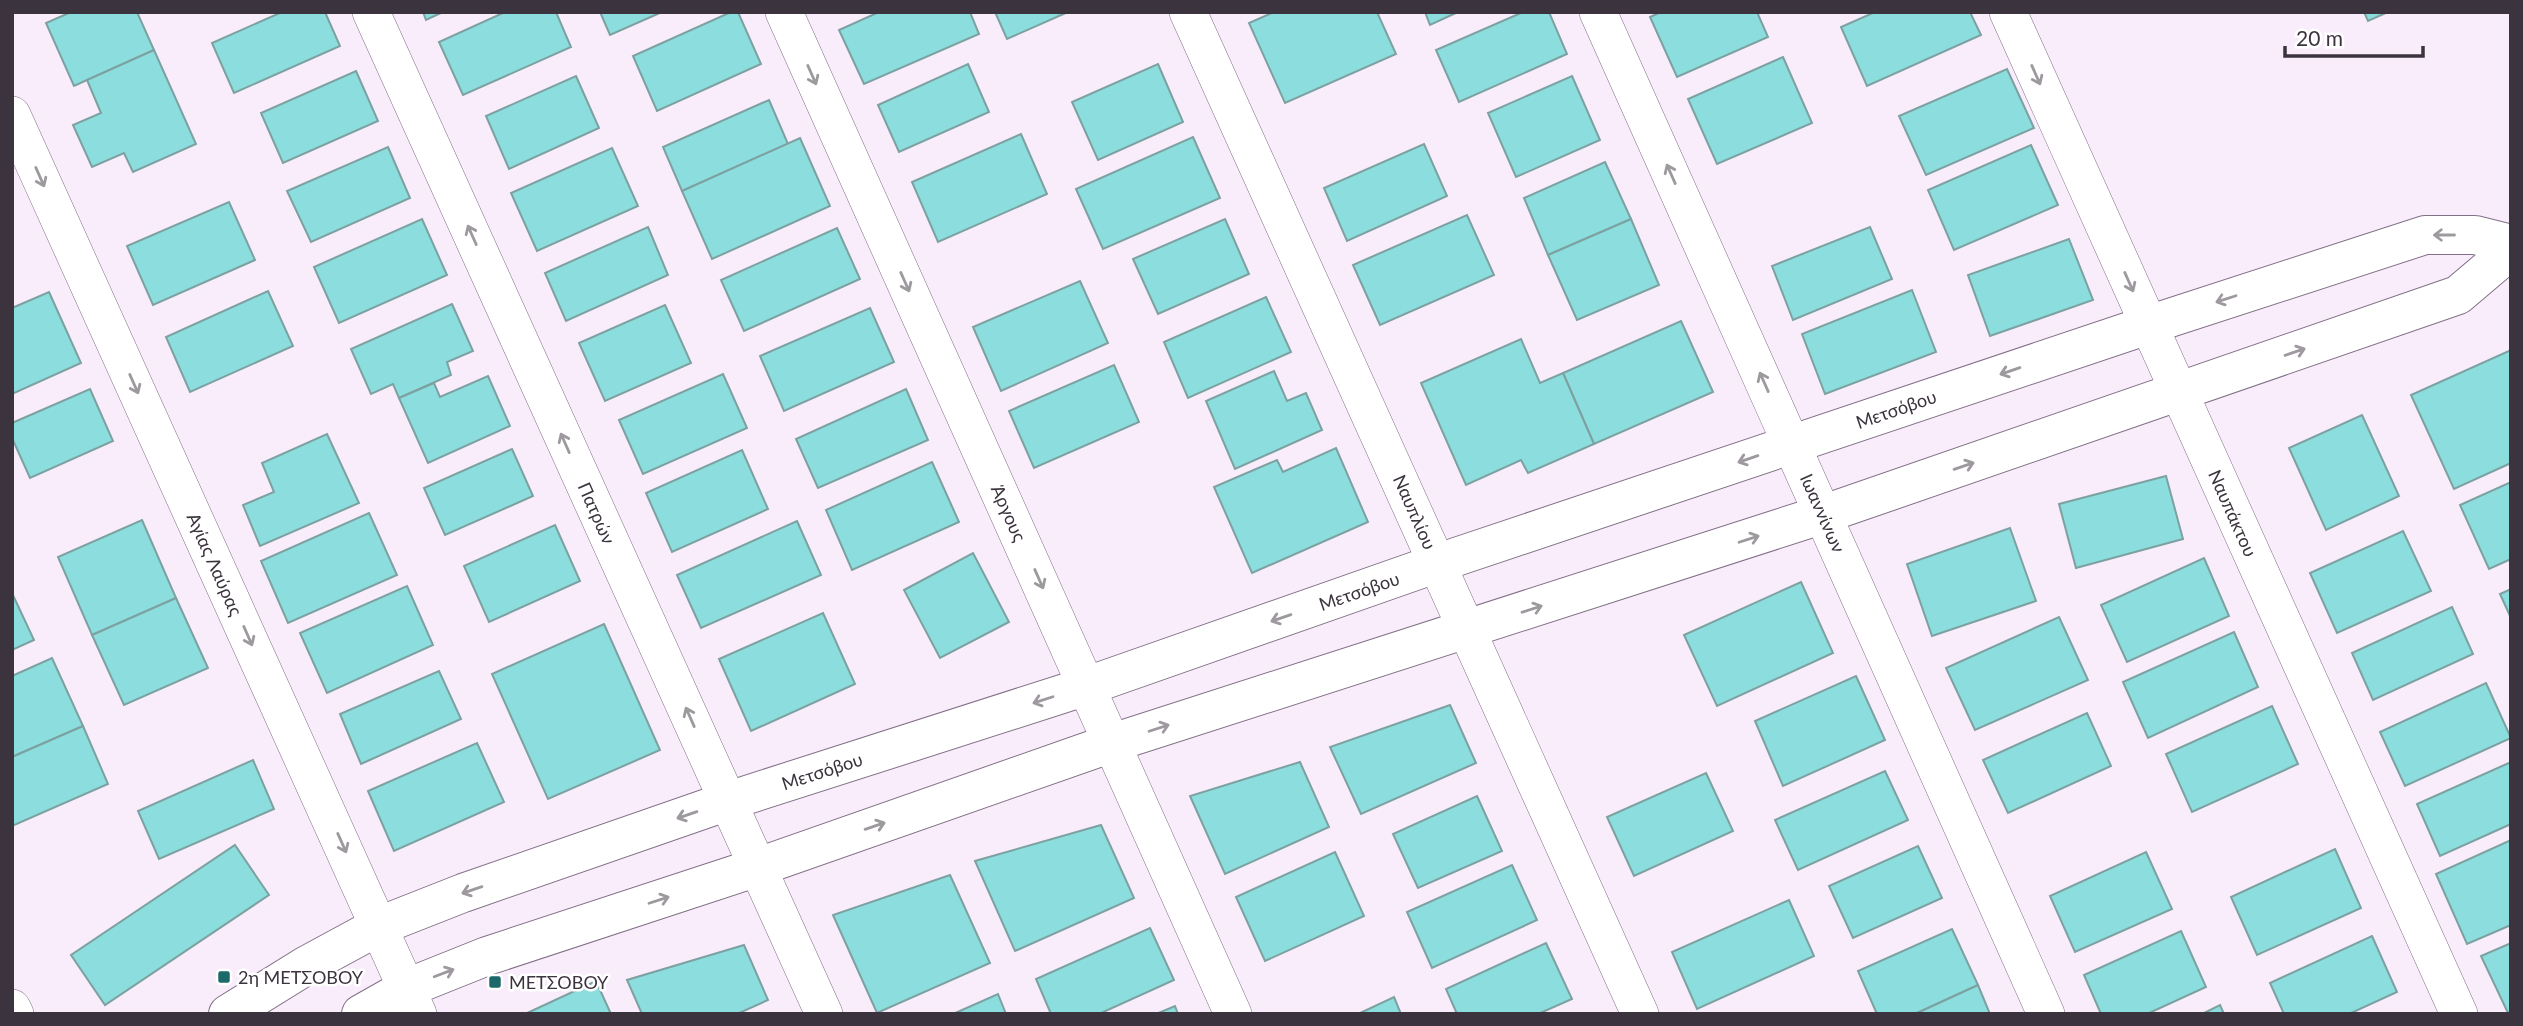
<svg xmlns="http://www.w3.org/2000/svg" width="2523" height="1026" viewBox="0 0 2523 1026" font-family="Lato,sans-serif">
<rect width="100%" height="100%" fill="#f9edfc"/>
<!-- building -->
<g fill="#8bddde" stroke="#7da1a1" stroke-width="2">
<polygon points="71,12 137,12 154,50 74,86 46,23"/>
<polygon points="282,12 325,12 340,46 234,93 212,43"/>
<polygon points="423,12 443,12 426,20"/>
<polygon points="505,12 556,12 571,47 463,95 439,42"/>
<polygon points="600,12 662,12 610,35"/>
<polygon points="731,12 738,12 761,64 657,111 633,56"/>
<polygon points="879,12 970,12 979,34 864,84 839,30"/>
<polygon points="995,12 1068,12 1007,39"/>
<polygon points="1274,12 1377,12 1396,54 1285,103 1249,23"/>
<polygon points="1425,12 1458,12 1430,25"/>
<polygon points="1523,12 1549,12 1567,54 1459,102 1436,50"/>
<polygon points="1661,12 1757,12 1768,37 1677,77 1650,17"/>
<polygon points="1875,12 1970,12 1981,35 1867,86 1841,27"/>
<polygon points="2364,12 2388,12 2368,21"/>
<polygon points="154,50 196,144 133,172 124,153 92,167 73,125 101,113 87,80"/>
<polygon points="1783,57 1812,123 1717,164 1688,99"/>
<polygon points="968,64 989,112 899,152 878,105"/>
<polygon points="1158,64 1183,122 1098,160 1072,102"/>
<polygon points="2007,69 2034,128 1926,175 1899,116"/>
<polygon points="356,71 378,121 283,163 261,113"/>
<polygon points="576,76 599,128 509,169 486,116"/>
<polygon points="1572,76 1600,140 1516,177 1488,113"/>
<polygon points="769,100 788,144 682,191 663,147"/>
<polygon points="1021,134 1047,194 938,242 912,182"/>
<polygon points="1193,137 1220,198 1103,249 1076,189"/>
<polygon points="800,138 830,206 712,259 682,191"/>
<polygon points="1424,144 1447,196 1347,241 1324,188"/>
<polygon points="2031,145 2058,205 1954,250 1928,190"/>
<polygon points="388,147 410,198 311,242 287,191"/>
<polygon points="612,148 638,206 537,251 511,193"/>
<polygon points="1605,162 1631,219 1548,255 1524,198"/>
<polygon points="229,202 255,260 153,305 127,246"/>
<polygon points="1467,215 1494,275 1380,325 1353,265"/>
<polygon points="422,219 447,275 339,323 314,267"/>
<polygon points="1225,219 1249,274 1158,314 1133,259"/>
<polygon points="1631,219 1659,285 1577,320 1548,255"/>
<polygon points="648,227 668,275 566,321 545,273"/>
<polygon points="1870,227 1892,279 1793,320 1772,266"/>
<polygon points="837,228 860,279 744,331 721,280"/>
<polygon points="2069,239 2093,300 1990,336 1968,275"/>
<polygon points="1080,281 1108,343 1001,391 973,327"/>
<polygon points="1912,290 1936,352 1825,394 1802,334"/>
<polygon points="268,291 293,346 190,392 166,337"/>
<polygon points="49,292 81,363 12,394 12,308"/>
<polygon points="1266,297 1291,352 1188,398 1164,342"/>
<polygon points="452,304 473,351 447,362 451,375 399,398 393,384 371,394 351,349"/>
<polygon points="665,305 691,363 605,401 579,343"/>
<polygon points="870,308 894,362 784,411 760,356"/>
<polygon points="1681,321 1713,392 1594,444 1563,373"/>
<polygon points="1521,339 1540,383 1563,373 1594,444 1528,473 1521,460 1466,485 1421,383"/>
<polygon points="2511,350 2511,463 2454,489 2411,395"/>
<polygon points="1114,365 1139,422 1034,468 1009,411"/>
<polygon points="1274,371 1287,401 1306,393 1322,430 1235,469 1206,401"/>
<polygon points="723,374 747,428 643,474 619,420"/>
<polygon points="488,376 510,426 428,463 399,398 434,383 440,397"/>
<polygon points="90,389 113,441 30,478 12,438 12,423"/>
<polygon points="906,389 928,440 818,488 796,439"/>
<polygon points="2362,415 2399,496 2326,530 2289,448"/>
<polygon points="327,434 359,503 260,546 243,505 274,492 262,463"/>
<polygon points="1336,448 1368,522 1252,573 1214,487 1277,460 1283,472"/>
<polygon points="512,449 533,496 445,535 424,488"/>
<polygon points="742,450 768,509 672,552 646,493"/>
<polygon points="932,462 959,522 852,570 826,510"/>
<polygon points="2166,476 2183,539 2076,568 2059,504"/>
<polygon points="2511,482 2511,559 2489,569 2460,505"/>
<polygon points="369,513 397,575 288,623 261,561"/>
<polygon points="142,520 176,598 92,635 58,557"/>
<polygon points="797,521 821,575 701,628 677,575"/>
<polygon points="555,525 580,581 489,622 464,566"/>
<polygon points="2010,528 2036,601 1932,636 1907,564"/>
<polygon points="2403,531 2431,591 2337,633 2310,573"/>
<polygon points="973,553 1009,622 940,658 904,590"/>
<polygon points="2204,558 2229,616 2127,662 2101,605"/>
<polygon points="1801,582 1833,653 1717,706 1684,635"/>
<polygon points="407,586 433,645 327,693 300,633"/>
<polygon points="2511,589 2511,618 2500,594"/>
<polygon points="12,593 34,640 12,650"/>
<polygon points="176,598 208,668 124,705 92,635"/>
<polygon points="2452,607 2473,654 2373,700 2352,653"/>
<polygon points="823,613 855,684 751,731 719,659"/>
<polygon points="2059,617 2088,680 1975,730 1946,668"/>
<polygon points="604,624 660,750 548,799 492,674"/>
<polygon points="2234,632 2258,687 2148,738 2123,682"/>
<polygon points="52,658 83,726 12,757 12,676"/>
<polygon points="439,671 461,719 361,764 340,714"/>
<polygon points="1856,676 1885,740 1783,786 1755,721"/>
<polygon points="2486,683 2511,738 2405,786 2380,732"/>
<polygon points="1450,705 1476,763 1361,814 1330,747"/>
<polygon points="2272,706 2298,764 2192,812 2166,754"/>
<polygon points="2087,713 2111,766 2008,813 1983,760"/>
<polygon points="83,726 108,784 12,826 12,757"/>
<polygon points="477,743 504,802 394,851 368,791"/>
<polygon points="253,760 274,809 159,859 138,811"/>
<polygon points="1300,762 1329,827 1225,874 1190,796"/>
<polygon points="2511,762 2511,824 2440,856 2417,804"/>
<polygon points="1885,771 1908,820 1798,870 1775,820"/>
<polygon points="1706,773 1733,831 1634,876 1607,817"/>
<polygon points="1477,796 1502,851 1418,888 1393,834"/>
<polygon points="1101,825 1134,898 1015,951 975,861"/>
<polygon points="2511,840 2511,925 2467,944 2436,874"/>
<polygon points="235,845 269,895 105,1005 71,955"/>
<polygon points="1918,846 1942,898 1853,938 1829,886"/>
<polygon points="2335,849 2361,908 2257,955 2231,897"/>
<polygon points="1335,852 1364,916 1265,961 1236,897"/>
<polygon points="2146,852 2172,909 2075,952 2050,896"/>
<polygon points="1512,865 1537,920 1432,968 1407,912"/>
<polygon points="950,875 990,963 877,1013 833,915"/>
<polygon points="1789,900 1814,956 1697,1009 1672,952"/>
<polygon points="1150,928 1174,980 1099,1014 1051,1014 1036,979"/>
<polygon points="1952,929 1978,985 1915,1014 1877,1014 1858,971"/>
<polygon points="2181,931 2206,987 2147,1014 2101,1014 2084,975"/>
<polygon points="2372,936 2397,992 2349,1014 2284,1014 2270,983"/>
<polygon points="1546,943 1572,999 1538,1014 1457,1014 1446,989"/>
<polygon points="2511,943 2511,1011 2508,1013 2481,956"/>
<polygon points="744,945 768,1000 737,1014 642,1014 627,980"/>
<polygon points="596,981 611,1014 525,1014"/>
<polygon points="1978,985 1990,1014 1915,1014"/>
<polygon points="998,994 1006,1014 953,1014"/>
<polygon points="1394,997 1401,1014 1358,1014"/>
<polygon points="2220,1005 2224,1014 2202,1014"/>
<polygon points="1175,1006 1178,1014 1156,1014"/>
</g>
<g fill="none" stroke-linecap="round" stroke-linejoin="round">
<!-- street casing -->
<g stroke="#827086" stroke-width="38">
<g id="street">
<polyline points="371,12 824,1014"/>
<polyline points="784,12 1233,1014"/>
<polyline points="1188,12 1640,1014"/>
<polyline points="1598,12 2046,1014"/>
<polyline points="2008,12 2459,1014"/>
<polyline points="12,115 418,1014"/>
<polyline points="12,1008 15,1014"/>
</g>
</g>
<!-- secondary casing -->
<g stroke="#827086" stroke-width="40">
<g id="secondary">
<polyline points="228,1014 307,965 379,926 463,893 728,801 1087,686 1438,563 2148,325 2425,235 2475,235 2511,244"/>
<polyline points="361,1014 407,988 487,956 758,867 1112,743 1824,514 2458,295 2511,250"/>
</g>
</g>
<!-- street -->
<use href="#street" stroke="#fff" stroke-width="37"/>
<!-- secondary -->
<use href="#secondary" stroke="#fff" stroke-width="38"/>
</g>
<!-- one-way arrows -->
<defs><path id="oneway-shaft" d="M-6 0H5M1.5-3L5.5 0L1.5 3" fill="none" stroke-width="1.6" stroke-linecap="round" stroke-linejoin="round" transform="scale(1.75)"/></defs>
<g stroke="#9d999e">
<use href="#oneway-shaft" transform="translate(812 75) rotate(66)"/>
<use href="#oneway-shaft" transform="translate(2036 75) rotate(66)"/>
<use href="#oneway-shaft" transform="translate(1671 174) rotate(-114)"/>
<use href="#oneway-shaft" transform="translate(40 177) rotate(66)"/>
<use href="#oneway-shaft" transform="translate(472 235) rotate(-114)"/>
<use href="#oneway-shaft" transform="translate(2444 235) rotate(180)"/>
<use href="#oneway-shaft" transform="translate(905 282) rotate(66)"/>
<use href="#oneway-shaft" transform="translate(2129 282) rotate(66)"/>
<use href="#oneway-shaft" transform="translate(2226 299) rotate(162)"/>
<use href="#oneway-shaft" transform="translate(2295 352) rotate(-19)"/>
<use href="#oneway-shaft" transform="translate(2010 371) rotate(161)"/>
<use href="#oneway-shaft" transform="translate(1764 382) rotate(-114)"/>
<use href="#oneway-shaft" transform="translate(134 384) rotate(66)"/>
<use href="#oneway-shaft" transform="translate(565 443) rotate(-114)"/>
<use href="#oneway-shaft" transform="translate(1748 459) rotate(161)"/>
<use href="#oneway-shaft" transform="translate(1964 466) rotate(-19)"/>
<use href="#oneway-shaft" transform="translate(1749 539) rotate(-18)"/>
<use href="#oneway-shaft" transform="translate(1039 579) rotate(66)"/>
<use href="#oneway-shaft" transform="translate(1532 609) rotate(-18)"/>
<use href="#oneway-shaft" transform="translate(1281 618) rotate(161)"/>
<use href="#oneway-shaft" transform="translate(248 636) rotate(66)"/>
<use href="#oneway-shaft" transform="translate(1043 700) rotate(162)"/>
<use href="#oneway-shaft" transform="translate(690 717) rotate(-114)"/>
<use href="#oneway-shaft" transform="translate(1159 728) rotate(-18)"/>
<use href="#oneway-shaft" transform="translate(687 815) rotate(161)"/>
<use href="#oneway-shaft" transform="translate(875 826) rotate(-19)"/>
<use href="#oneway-shaft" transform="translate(342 843) rotate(66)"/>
<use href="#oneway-shaft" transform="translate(472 890) rotate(161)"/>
<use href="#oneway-shaft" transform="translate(659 900) rotate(-18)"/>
<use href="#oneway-shaft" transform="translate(444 973) rotate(-21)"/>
</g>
<!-- markers -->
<g fill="#1b696a" stroke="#fff" stroke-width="2.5">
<rect x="217" y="970" width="14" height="14" rx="3.5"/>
<rect x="488" y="975" width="14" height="14" rx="3.5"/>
</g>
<g text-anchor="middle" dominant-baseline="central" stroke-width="5" stroke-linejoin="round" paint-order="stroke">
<!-- street labels -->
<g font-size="18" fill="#3b333d" stroke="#fff">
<text transform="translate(1896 409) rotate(-19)">Μετσόβου</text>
<text transform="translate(1415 512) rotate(66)">Ναυπλίου</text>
<text transform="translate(597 513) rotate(66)">Πατρών</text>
<text transform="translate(1009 513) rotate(66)">Άργους</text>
<text transform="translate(1823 513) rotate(66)">Ιωαννίνων</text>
<text transform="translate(2233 513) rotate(66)">Ναυπάκτου</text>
<text transform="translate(215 564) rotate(66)">Αγίας Λαύρας</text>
<text transform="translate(1359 591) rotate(-19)">Μετσόβου</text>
<text transform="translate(822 771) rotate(-18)">Μετσόβου</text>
</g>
<!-- poi labels -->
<g font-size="18" fill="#3b333d" stroke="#fff" text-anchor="start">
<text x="238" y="977">2η ΜΕΤΣΟΒΟΥ</text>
<text x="509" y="982">ΜΕΤΣΟΒΟΥ</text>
</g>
</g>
<!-- border -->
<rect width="2523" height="1026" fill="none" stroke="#3b333d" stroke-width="28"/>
<!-- scale -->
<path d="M2285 46v10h138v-10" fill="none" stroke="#3b333d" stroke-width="3.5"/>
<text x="2296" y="46" font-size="21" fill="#3b333d" stroke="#ffffff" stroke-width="5" paint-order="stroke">20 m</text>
</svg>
